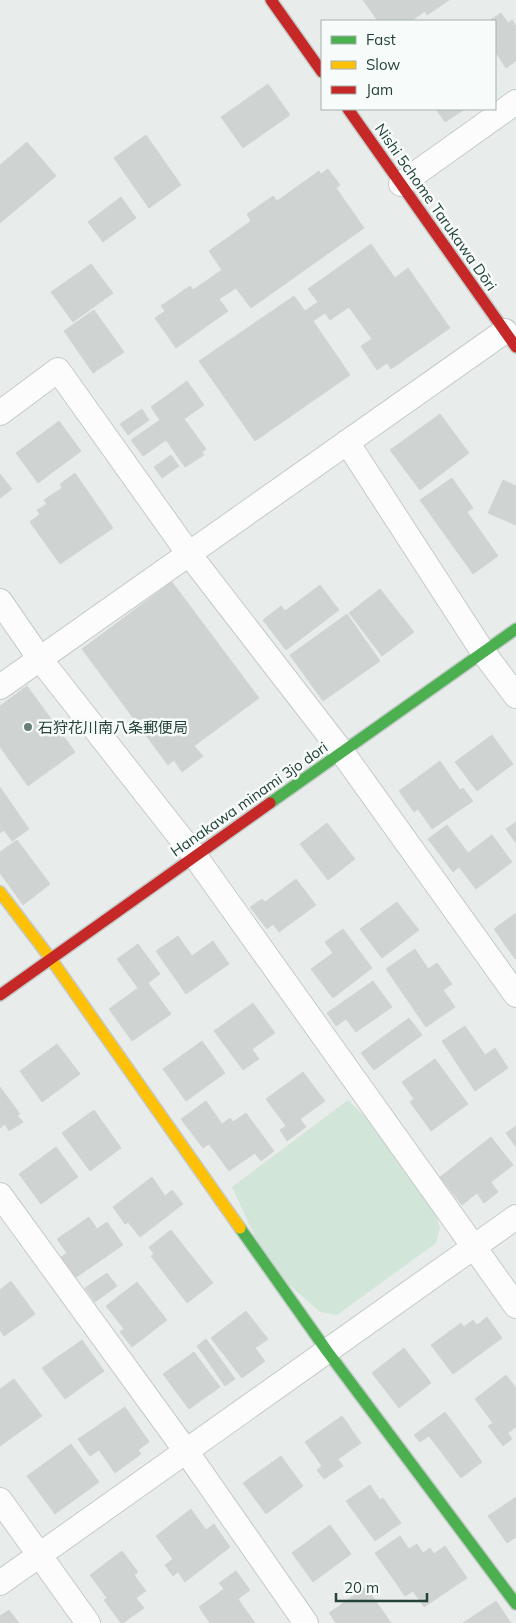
<svg xmlns="http://www.w3.org/2000/svg" width="516" height="1623" viewBox="0 0 516 1623" font-family="Mulish,'Noto Sans JP',sans-serif">
<rect width="100%" height="100%" fill="#e8edeb"/>
<!-- green -->
<polygon fill="#d1e6d8" points="348,1100 422,1174 440,1228 436,1243 337,1315 320,1312 269,1267 232,1187"/>
<!-- building -->
<g fill="#cfd4d2" stroke="#d1d6d4">
<polygon points="363,0 449,0 427,15 425,11 411,21 378,21"/>
<polygon points="501,13 508,23 512,20 516,26 516,61 506,68 495,51 495,21 489,21"/>
<polygon points="268,84 290,115 243,148 221,117"/>
<polygon points="436,109 465,109 445,122"/>
<polygon points="146,135 181,185 149,208 114,158"/>
<polygon points="27,142 56,176 0,223 0,165"/>
<polygon points="328,169 340,185 336,188 364,228 251,308 236,288 219,299 228,311 176,348 155,318 165,311 161,306 190,286 193,290 222,270 209,251 251,221 247,214 273,196 277,201 319,171 321,174"/>
<polygon points="121,197 136,218 103,242 88,222"/>
<polygon points="371,244 395,278 408,268 450,328 391,369 387,363 377,370 361,346 372,339 349,307 330,320 325,313 313,321 350,375 255,441 199,361 294,296 305,311 318,302 308,289"/>
<polygon points="91,264 113,293 73,322 51,292"/>
<polygon points="94,310 124,352 93,373 64,331"/>
<polygon points="187,381 204,405 184,419 206,449 202,452 204,455 185,467 166,440 143,456 131,440 160,420 151,407"/>
<polygon points="142,409 149,420 128,435 120,424"/>
<polygon points="440,414 469,453 420,490 390,450"/>
<polygon points="59,421 81,451 38,483 16,453"/>
<polygon points="171,455 179,466 162,478 154,467"/>
<polygon points="75,473 113,528 60,564 30,522 40,514 37,510 47,504 44,500 62,488 60,484"/>
<polygon points="0,474 12,489 0,498"/>
<polygon points="452,478 473,508 467,512 498,556 473,574 420,500"/>
<polygon points="503,480 516,486 516,525 488,513"/>
<polygon points="172,582 259,698 194,746 203,756 182,772 174,760 168,765 82,649"/>
<polygon points="320,585 339,610 286,650 263,620 281,606 285,611"/>
<polygon points="380,589 414,632 382,656 349,613"/>
<polygon points="347,614 380,661 323,701 290,655"/>
<polygon points="27,686 75,752 28,786 0,747 0,706"/>
<polygon points="492,735 513,764 477,791 455,762"/>
<polygon points="440,761 460,790 463,788 473,801 432,829 418,809 414,812 399,791"/>
<polygon points="0,787 29,829 12,841 4,830 0,833"/>
<polygon points="516,822 516,843 506,829"/>
<polygon points="327,823 355,859 328,880 300,844"/>
<polygon points="447,825 468,853 492,835 512,862 476,889 459,867 453,872 428,839"/>
<polygon points="17,840 50,884 23,905 0,873 0,852"/>
<polygon points="296,879 316,905 279,932 273,924 267,929 250,907 262,899 265,902"/>
<polygon points="397,902 419,930 382,958 360,929"/>
<polygon points="516,913 516,958 515,959 494,929"/>
<polygon points="343,929 372,968 333,998 311,969 333,953 325,942"/>
<polygon points="178,936 192,956 213,941 229,964 186,994 156,951"/>
<polygon points="138,944 160,974 148,983 171,1014 132,1041 109,1009 138,988 117,959"/>
<polygon points="415,949 428,969 437,963 452,984 443,990 455,1007 426,1027 386,969"/>
<polygon points="373,981 392,1007 356,1032 346,1019 336,1026 327,1013"/>
<polygon points="253,1003 275,1033 252,1049 259,1059 243,1070 214,1031"/>
<polygon points="409,1018 422,1035 374,1070 361,1053"/>
<polygon points="465,1026 485,1055 495,1048 508,1068 475,1091 442,1041"/>
<polygon points="202,1041 225,1073 186,1101 163,1069"/>
<polygon points="57,1044 80,1074 42,1102 20,1071"/>
<polygon points="435,1059 468,1104 431,1131 410,1102 414,1099 402,1082"/>
<polygon points="303,1072 325,1101 300,1119 306,1127 287,1141 280,1130 286,1126 266,1099"/>
<polygon points="0,1087 20,1114 17,1115 23,1122 9,1131 5,1124 0,1128"/>
<polygon points="206,1101 222,1124 230,1118 233,1122 246,1113 274,1151 261,1161 255,1153 229,1171 209,1144 203,1148 181,1119"/>
<polygon points="94,1110 121,1148 90,1171 62,1133"/>
<polygon points="516,1126 516,1147 506,1133"/>
<polygon points="491,1137 513,1165 491,1182 498,1192 484,1203 477,1193 462,1205 440,1177"/>
<polygon points="56,1147 78,1177 41,1204 19,1174"/>
<polygon points="152,1177 165,1196 172,1190 183,1204 140,1237 128,1222 125,1224 113,1207"/>
<polygon points="89,1217 97,1229 107,1222 123,1245 75,1278 61,1257 67,1253 57,1239"/>
<polygon points="171,1230 213,1283 187,1303 151,1256 154,1254 149,1247"/>
<polygon points="107,1273 117,1286 95,1302 85,1288"/>
<polygon points="11,1281 35,1314 4,1336 0,1330 0,1290"/>
<polygon points="137,1282 167,1320 132,1347 120,1332 124,1329 106,1306"/>
<polygon points="246,1311 268,1339 255,1348 265,1361 242,1378 211,1338"/>
<polygon points="487,1317 502,1338 453,1374 431,1345 461,1323 464,1327 473,1320 477,1325"/>
<polygon points="206,1339 235,1379 225,1386 197,1346"/>
<polygon points="82,1340 104,1371 65,1399 42,1368"/>
<polygon points="404,1348 431,1383 399,1408 372,1373"/>
<polygon points="194,1352 220,1387 189,1409 163,1374"/>
<polygon points="506,1375 516,1388 516,1427 508,1433 512,1439 503,1446 488,1426 493,1423 475,1399"/>
<polygon points="14,1379 42,1416 0,1446 0,1389"/>
<polygon points="125,1407 149,1442 138,1450 141,1454 115,1473 99,1450 90,1456 78,1439"/>
<polygon points="445,1412 482,1462 461,1478 429,1436 420,1442 414,1435"/>
<polygon points="342,1416 361,1443 338,1459 343,1466 324,1479 317,1470 322,1466 305,1442"/>
<polygon points="71,1444 99,1482 55,1514 27,1476"/>
<polygon points="281,1456 303,1486 266,1514 243,1483"/>
<polygon points="370,1485 380,1500 383,1498 401,1523 375,1541 346,1501"/>
<polygon points="516,1497 516,1537 507,1543 488,1516"/>
<polygon points="191,1509 206,1530 214,1524 230,1547 185,1582 178,1572 173,1576 165,1565 173,1559 156,1536"/>
<polygon points="330,1525 351,1554 313,1582 292,1553"/>
<polygon points="400,1536 409,1549 417,1544 423,1553 430,1548 434,1554 445,1546 467,1578 424,1607 413,1591 405,1596 375,1553"/>
<polygon points="122,1551 138,1572 134,1575 146,1591 136,1598 144,1608 123,1623 121,1623 104,1600 107,1598 90,1575"/>
<polygon points="236,1571 250,1590 238,1599 255,1623 210,1623 199,1607 224,1589 219,1583"/>
<polygon points="366,1587 391,1623 336,1623 329,1613"/>
<polygon points="496,1601 511,1623 463,1623"/>
<polygon points="9,1610 19,1623 0,1623 0,1616"/>
</g>
<g fill="none" stroke-linecap="round" stroke-linejoin="round">
<!-- street casing -->
<g stroke="#c5cac8" stroke-width="26">
<g id="street">
<polyline points="401,184 516,102"/>
<polyline points="0,413 58,370 189,554 342,752 516,995"/>
<polyline points="347,442 483,652 516,696"/>
<polyline points="0,601 40,659 195,856 516,1306"/>
<polyline points="0,687 505,331"/>
<polyline points="0,1195 186,1451 306,1623"/>
<polyline points="0,1500 88,1623"/>
<polyline points="0,1583 516,1217"/>
</g>
</g>
<!-- fast casing -->
<g stroke="#c3cbc8" stroke-width="14">
<g id="fast">
<polyline points="270,803 516,629"/>
<polyline points="240,1228 327,1351 516,1604"/>
</g>
</g>
<!-- slow casing -->
<g stroke="#c3cbc8" stroke-width="14">
<polyline id="slow" points="0,892 51,959 240,1228"/>
</g>
<!-- jam casing -->
<g stroke="#c3cbc8" stroke-width="14">
<g id="jam">
<polyline points="271,0 322,72"/>
<polyline points="348,109 516,347"/>
<polyline points="0,995 270,803"/>
</g>
</g>
<!-- street -->
<use href="#street" stroke="#fcfcfc" stroke-width="24"/>
<!-- fast -->
<use href="#fast" stroke="#4caf50" stroke-width="11"/>
<!-- slow -->
<use href="#slow" stroke="#ffc107" stroke-width="11"/>
<!-- jam -->
<use href="#jam" stroke="#c62828" stroke-width="11"/>
</g>
<!-- markers -->
<circle fill="#697e78" stroke="#f7fbf9" stroke-width="2" cx="28" cy="727" r="5"/>
<g text-anchor="middle" dominant-baseline="central" stroke-width="5" stroke-linejoin="round" paint-order="stroke">
<!-- street labels -->
<g font-size="15" fill="#24423a" stroke="#f7fbf9">
<text transform="translate(436 207) rotate(55)">Nishi 5chome Tarukawa Dōri</text>
<text transform="translate(249 799) rotate(-35)">Hanakawa minami 3jo dori</text>
</g>
<!-- poi labels -->
<g font-size="15" fill="#24423a" stroke="#f7fbf9" text-anchor="start">
<text x="38" y="727">石狩花川南八条郵便局</text>
</g>
</g>
<!-- legend -->
<rect x="321" y="20" width="175" height="90" fill="#f7fbf9" stroke="#a3b1ad"/>
<rect x="331" y="36" width="25" height="8" fill="#4caf50" stroke="#a3b1ad"/>
<text x="366" y="45" font-size="15" fill="#24423a">Fast</text>
<rect x="331" y="61" width="25" height="8" fill="#ffc107" stroke="#a3b1ad"/>
<text x="366" y="70" font-size="15" fill="#24423a">Slow</text>
<rect x="331" y="86" width="25" height="8" fill="#c62828" stroke="#a3b1ad"/>
<text x="366" y="95" font-size="15" fill="#24423a">Jam</text>
<!-- scale -->
<path d="M336 1593v8h91v-8" fill="none" stroke="#24423a" stroke-width="2.5"/>
<text x="344" y="1593" font-size="15" fill="#24423a" stroke="#f7fbf9" stroke-width="4" paint-order="stroke">20 m</text>
</svg>
